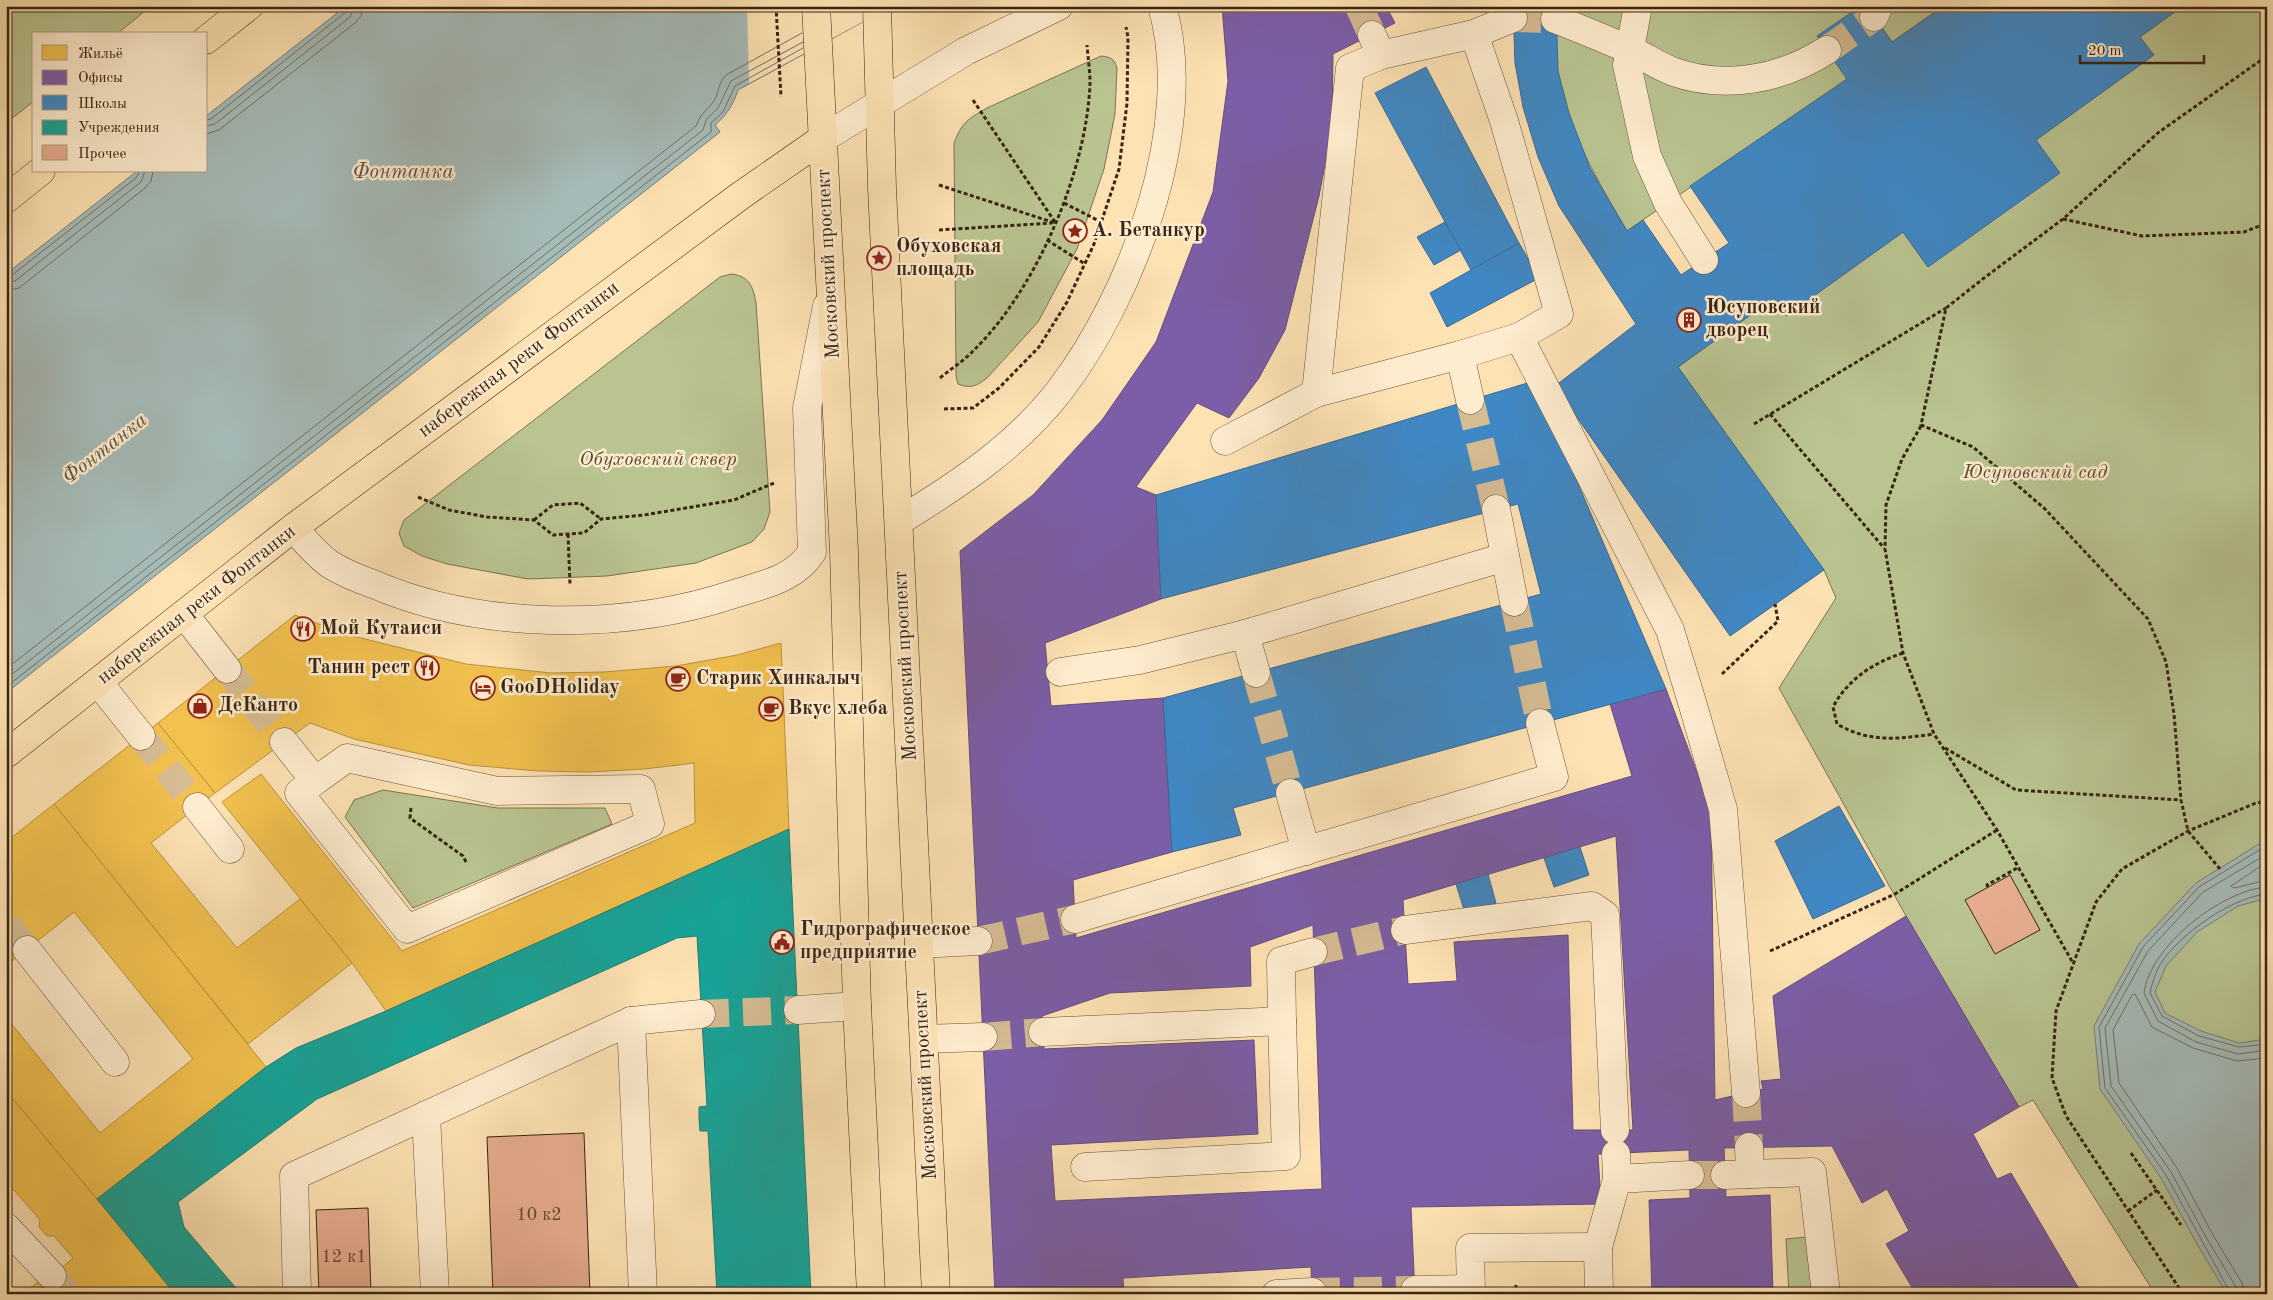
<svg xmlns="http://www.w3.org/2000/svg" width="2273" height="1300" viewBox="0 0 2273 1300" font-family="'Old Standard TT',serif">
<rect width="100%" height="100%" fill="#fde2b3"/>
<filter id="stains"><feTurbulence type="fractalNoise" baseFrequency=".004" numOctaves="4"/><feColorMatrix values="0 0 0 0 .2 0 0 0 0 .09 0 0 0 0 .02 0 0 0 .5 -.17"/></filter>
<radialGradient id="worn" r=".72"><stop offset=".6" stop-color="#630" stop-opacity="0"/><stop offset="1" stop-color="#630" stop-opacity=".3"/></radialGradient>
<!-- green -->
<g fill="#b9c491" stroke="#7a7452">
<polygon points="6,6 151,6 117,34 34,34 34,101 6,123"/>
<path d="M1556 6H1861L1818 36 1847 79 1627 231C1598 181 1566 129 1558 71 1555 50 1557 27 1556 6Z"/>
<polygon points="1867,6 1943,6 1892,42"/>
<polygon points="2183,6 2267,6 2267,1294 2155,1294 2033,1100 2019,1107 1906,916 1779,688 1836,598 1824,570 1678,367 1774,298 1786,315 1903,232 1928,267 2036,140 2153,55 2140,37"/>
<path d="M1101 56C1110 57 1114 58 1117 68L1115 114 1104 169 1077 249 1038 322 987 378C977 386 970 389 958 384L956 376 954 143C962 122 968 119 987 108Z"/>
<path d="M731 274C749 276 753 286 756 303L770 512 764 529 752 542 696 563 607 576 528 579 447 564 422 556 404 546 399 533 404 520 720 277Z"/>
<polygon points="383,790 498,808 605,808 612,824 413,908 345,817 354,800"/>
<polygon points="1806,1237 1812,1294 1789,1294 1786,1239"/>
</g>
<!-- water -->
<g fill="#a5bbb8" stroke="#7a7f76">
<path d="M346 6H892L738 90C733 105 727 115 715 125L720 132 6 693V274L137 171H206V116Z"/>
<polygon points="2267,843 2267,898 2238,906 2197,932 2166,966 2155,992 2165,1013 2201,1031 2239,1043 2267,1039 2267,1294 2227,1294 2197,1244 2161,1178 2100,1089 2094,1026 2139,944 2196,883 2259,844"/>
</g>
<!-- pier -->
<polygon fill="#fde2b3" points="747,6 892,6 749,83"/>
<!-- homes -->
<g fill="#f2c14e" stroke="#bb923c">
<polygon points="295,615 345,634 466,664 551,673 604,672 676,666 737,655 781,643 789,829 386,1011 352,963 222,802 261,774 402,951 695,823 694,763 645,769 589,772 538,771 469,765 354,739 310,723 215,793 158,723"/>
<polygon points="158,723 215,793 151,843 237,948 300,899 352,963 248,1044 54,804"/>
<polygon points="54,804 266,1067 97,1199 6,1091 6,1017 100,1133 193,1059 74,912 6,966 6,842"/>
<polygon points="6,1091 97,1199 175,1294 27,1294 27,1291 38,1282 45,1282 73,1258 54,1236 47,1236 39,1227 40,1220 14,1190 6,1196"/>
</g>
<!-- offices -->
<path fill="#7b5ea7" stroke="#684d7b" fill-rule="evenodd" d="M1222 6H1386L1395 23 1333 54 1332 128 1319 196 1285 330 1259 378 1229 418 1197 403 1136 487 1156 495 1161 599 1045 643 1051 706 1163 698 1172 852 1073 880 1076 938 1632 776 1610 704 1666 689 1711 810 1715 1100 1763 1089 1761 1081 1781 1079 1773 996 1906 916 2019 1107 1973 1134 1997 1179 2011 1173 2082 1294H1916L1886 1244 1909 1231 1887 1189 1862 1203 1832 1146 1724 1148 1726 1197 1770 1195 1773 1294H1652L1649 1200 1690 1198 1689 1150 1598 1154 1601 1204 1411 1207 1415 1294H1312L1311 1267 1123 1278 1124 1294H995L960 551 1033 495 1102 420 1156 342 1213 192 1228 81ZM1616 836 1633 1130H1573L1568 935 1454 942 1457 981 1408 984 1403 900ZM1313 925 1322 1189 1055 1201 1051 1145 1258 1134 1254 1040 1044 1049 1042 1016 1110 993 1251 986 1250 947Z"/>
<!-- schools -->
<g fill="#3f88c5" stroke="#3e6a90">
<polygon points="1513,6 1556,6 1558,71 1569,113 1590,168 1627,231 1643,220 1681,275 1729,243 1690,186 1847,79 1817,36 1861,6 1867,6 1892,42 1944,6 2183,6 2140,37 2154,55 2036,140 2060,173 1928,267 1903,232 1786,316 1774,298 1678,367 1824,570 1730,636 1555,386 1636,324 1559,206 1538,157 1523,107 1515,63"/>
<polygon points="1426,67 1519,243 1471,270 1375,93"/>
<polygon points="1445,222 1461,250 1434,265 1417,237"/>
<polygon points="1519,243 1539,278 1447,327 1430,293"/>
<polygon points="1534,381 1666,689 1233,808 1241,835 1172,852 1163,698 1541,594 1518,504 1161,599 1156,495"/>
<polygon points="1839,806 1885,886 1813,919 1775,841"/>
<polygon points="1580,847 1589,875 1554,887 1544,858"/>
<polygon points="1488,874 1496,903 1465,913 1456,884"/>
</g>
<!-- public -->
<polygon fill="#17a398" stroke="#227d70" points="789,829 811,1294 717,1294 708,1131 700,1131 699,1119 699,1107 707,1106 697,936 677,938 317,1099 178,1202 184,1227 241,1294 175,1294 97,1199 266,1067 296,1048 386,1011"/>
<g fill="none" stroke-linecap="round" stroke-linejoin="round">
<!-- shore -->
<g stroke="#707066" stroke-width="1">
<polyline points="206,120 211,119 346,12 349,6"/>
<polyline points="206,126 215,124 350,17 355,6"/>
<polyline points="206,134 219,130 355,23 361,16 363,6"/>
<polyline points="6,277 11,276 137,177 139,171"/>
<polyline points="6,284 15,281 141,182 145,171"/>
<polyline points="6,291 19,288 145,188 151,181 153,171"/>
<path d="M6 669 696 126C701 111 710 110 716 97 719 89 719 82 726 75L802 33"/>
<polyline points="6,679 703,130 706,120 718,108 731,81 803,42"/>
<polyline points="6,687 711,132 711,123 723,112 735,86 803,48"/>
<polyline points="2267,862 2231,886 2234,888 2267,880"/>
<path d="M2267 887C2222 890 2150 946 2144 993L2158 1021 2196 1042 2238 1054 2267 1050"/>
<path d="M2267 894C2232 897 2180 934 2161 963 2156 971 2152 983 2150 993L2162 1016 2199 1036 2239 1047 2267 1044"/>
<polyline points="2231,1294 2166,1175 2105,1088 2099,1027 2143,947 2199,887 2261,849 2267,848"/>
<polyline points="2237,1294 2236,1287 2207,1239 2171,1172 2111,1086 2105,1028 2148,951 2203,892 2267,854"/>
<polyline points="2245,1294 2242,1283 2213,1235 2177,1168 2119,1083 2113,1030 2132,995 2135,994 2152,1027 2193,1048 2237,1061 2267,1058"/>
</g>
</g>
<!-- building -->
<g fill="#e6ac8e" stroke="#3a2513">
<polygon points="2010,875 2040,930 1995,954 1965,900"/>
<polygon points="584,1133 590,1294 493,1294 487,1137"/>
<polygon points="368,1208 371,1294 319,1294 316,1210"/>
</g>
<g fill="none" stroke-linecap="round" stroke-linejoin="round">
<!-- minor-tunnel -->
<g stroke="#d6bc93" stroke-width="28" stroke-dasharray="28 14" stroke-linecap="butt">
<polyline points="1359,6 1372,35"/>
<polyline points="1513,18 1555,19"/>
<polyline points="1827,50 1874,17"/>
<polyline points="1470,400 1496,509"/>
<polyline points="1514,602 1540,723"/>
<polyline points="227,669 284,742"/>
<polyline points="1256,673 1290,793"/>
<polyline points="141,736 197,807"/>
<polyline points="6,924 27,950"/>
<polyline points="978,941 1075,919"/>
<polyline points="1313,952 1405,930"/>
<polyline points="701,1014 798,1010"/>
<polyline points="983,1037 1043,1032"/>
<polyline points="1746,1093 1749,1147"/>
<polyline points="1690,1175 1725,1175"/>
<polyline points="52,1276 68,1294"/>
<polyline points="1312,1292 1415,1290"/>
</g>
<!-- minor casing -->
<g stroke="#6b543b" stroke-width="29">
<g id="minor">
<polyline points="1638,6 1627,65 1647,156 1668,203 1704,260"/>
<polyline points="1874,17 1879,6"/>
<path d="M1555 19C1581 29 1607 40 1633 51 1647 58 1660 67 1674 72 1726 90 1782 79 1827 50"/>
<polyline points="1474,34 1504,121 1559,314 1519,337 1670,630 1692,702 1723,809 1746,1093"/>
<polyline points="1381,55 1474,34 1513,18"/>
<polyline points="822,139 966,51 1059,6"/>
<polyline points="1316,393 1460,355"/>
<polyline points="1470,400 1460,355 1519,337"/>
<polyline points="1225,441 1316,393 1350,68 1381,55 1372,35"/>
<polyline points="1496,509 1514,602"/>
<path d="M899 521C958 485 1017 446 1060 390 1132 296 1197 125 1162 6"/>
<path d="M293 528C305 540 317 556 331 565 344 573 359 579 373 584 480 630 623 631 734 594 762 585 795 579 812 552L807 408 827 306"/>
<polyline points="184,614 227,669"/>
<polyline points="1060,672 1140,660 1245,634"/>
<polyline points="1256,673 1245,634 1505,557"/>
<polyline points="98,682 141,736"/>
<polyline points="284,742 315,781 299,793 407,929 650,824 641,789 497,791 347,758 315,781"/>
<polyline points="1290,793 1306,851"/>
<polyline points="197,807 230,849"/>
<polyline points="1075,919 1554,777 1540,723"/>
<polyline points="1405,930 1592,906 1605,915 1615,1130"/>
<polyline points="919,944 978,941"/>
<polyline points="27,950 115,1062"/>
<polyline points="798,1010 857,1006"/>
<polyline points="631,1021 643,1294"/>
<polyline points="1043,1032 1282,1021 1281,961 1313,952"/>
<polyline points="924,1039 983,1037"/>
<polyline points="426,1115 435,1294"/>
<polyline points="1749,1147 1750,1174"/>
<polyline points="1616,1154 1617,1179"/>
<polyline points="1085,1167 1286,1156 1282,1021"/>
<polyline points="1725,1175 1812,1172 1826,1294"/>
<polyline points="6,1227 52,1276"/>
<polyline points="1598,1247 1617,1179 1690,1175"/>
<polyline points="1415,1290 1471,1289"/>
<polyline points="297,1294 294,1176 631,1021 701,1014"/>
<polyline points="1276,1294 1312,1292"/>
<polyline points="1471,1294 1470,1248 1598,1247 1599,1294"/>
</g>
</g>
<!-- major casing -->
<g stroke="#3a2513" stroke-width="29">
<g id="major">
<polyline points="816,6 844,551 857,1006 871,1294"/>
<polyline points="877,6 882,188 936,1294"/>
<polyline points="206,40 249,6"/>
<polyline points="6,199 41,171"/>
<polyline points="6,754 293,528 740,196 822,139"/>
</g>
</g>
<!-- path -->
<g stroke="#3a2513" stroke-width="3" stroke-dasharray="4 2.5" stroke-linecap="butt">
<polyline points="776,6 781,97"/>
<polyline points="973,100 1055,222"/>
<polyline points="939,185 1055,223"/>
<polyline points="1064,203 1101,222"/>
<polyline points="2063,219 2142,236 2244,232 2267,223"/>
<polyline points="939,230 1052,223"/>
<polyline points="1047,240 1085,264"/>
<path d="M940 378C952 368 965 360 975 349 1037 288 1087 170 1090 83 1090 71 1088 58 1087 45"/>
<polyline points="944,409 973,408 999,388 1039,347 1067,302 1094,244 1119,169 1127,103 1128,37 1126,27"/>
<polyline points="1770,414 1884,548"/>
<polyline points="1754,424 1946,308"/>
<polyline points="1921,426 1902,459 1886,505 1885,549 1903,653 1934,734 1997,830 2073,963"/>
<polyline points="418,497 449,510 487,517 534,520 553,535 568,534 584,533 601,519 644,515 734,500 774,483"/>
<polyline points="534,520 553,505 580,503 601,519"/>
<polyline points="568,534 570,584"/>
<path d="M1903 653C1873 663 1848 679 1833 707L1837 724C1869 743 1899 739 1934 734"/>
<polyline points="1722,674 1778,621 1775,604"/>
<polyline points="1945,748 2016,790 2181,800"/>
<polyline points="411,808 410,818 463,856 467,864"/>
<polyline points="2220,869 2188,831 2181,800 2174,714 2166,662 2148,619 2045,509 1973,447 1921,425 1946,308 1984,278 2063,219 2159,132 2267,56"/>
<polyline points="1988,887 1987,885 2019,867"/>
<polyline points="1770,951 1895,894 1997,830"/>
<polyline points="2131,1153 2181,1225"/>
<polyline points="2128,1211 2157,1190"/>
<polyline points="1515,1294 1516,1285"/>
<polyline points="2183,1294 2066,1116 2052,1078 2056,1011 2096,902 2122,869 2188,831 2256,803 2267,801"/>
</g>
<!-- minor -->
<use href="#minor" stroke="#feecce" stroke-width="28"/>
<!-- major -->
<use href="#major" stroke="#fde2b3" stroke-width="28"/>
</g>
<!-- icons -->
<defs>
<g id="sight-ring" transform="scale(1.25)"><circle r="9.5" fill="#feecce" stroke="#8f2418" stroke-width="1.5"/><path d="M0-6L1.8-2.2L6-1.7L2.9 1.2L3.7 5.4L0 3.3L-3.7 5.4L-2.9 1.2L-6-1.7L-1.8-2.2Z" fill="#8f2418"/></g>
<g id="building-ring" transform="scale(1.25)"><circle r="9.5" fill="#feecce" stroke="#8f2418" stroke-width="1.5"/><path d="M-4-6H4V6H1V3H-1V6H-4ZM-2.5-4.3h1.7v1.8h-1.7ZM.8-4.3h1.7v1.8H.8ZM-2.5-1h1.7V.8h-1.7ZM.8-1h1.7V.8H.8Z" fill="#8f2418"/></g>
<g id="restaurant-ring" transform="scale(1.25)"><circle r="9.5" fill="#feecce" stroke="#8f2418" stroke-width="1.5"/><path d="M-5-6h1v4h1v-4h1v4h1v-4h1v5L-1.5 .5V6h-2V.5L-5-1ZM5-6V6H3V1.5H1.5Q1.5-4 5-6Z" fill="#8f2418"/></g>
<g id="cafe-ring" transform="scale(1.25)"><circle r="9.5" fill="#feecce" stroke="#8f2418" stroke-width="1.5"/><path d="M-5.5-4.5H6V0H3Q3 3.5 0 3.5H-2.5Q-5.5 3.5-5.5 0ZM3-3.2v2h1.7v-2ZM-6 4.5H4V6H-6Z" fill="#8f2418"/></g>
<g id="hotel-ring" transform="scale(1.25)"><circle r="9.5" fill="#feecce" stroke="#8f2418" stroke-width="1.5"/><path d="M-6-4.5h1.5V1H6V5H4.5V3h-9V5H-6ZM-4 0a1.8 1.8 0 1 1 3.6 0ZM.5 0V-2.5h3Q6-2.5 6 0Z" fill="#8f2418"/></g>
<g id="shop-ring" transform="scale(1.25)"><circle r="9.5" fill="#feecce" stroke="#8f2418" stroke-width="1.5"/><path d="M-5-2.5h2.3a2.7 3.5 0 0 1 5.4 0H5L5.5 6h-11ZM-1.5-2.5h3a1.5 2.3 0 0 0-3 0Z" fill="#8f2418"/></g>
<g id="civic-ring" transform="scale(1.25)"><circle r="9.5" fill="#feecce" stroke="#8f2418" stroke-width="1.5"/><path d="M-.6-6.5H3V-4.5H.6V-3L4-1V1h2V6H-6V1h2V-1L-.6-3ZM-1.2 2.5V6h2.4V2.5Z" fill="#8f2418"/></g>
</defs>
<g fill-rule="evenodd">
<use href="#sight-ring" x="1075" y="231"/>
<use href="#sight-ring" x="879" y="258"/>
<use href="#building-ring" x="1689" y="320"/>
<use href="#restaurant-ring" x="303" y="629"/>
<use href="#restaurant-ring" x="427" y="668"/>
<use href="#cafe-ring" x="678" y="679"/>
<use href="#hotel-ring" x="483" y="688"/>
<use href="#shop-ring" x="200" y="706"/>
<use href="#cafe-ring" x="771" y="709"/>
<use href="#civic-ring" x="782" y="942"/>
</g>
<g text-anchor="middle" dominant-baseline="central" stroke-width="5" stroke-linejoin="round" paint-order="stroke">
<!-- number labels -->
<g font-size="18" fill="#654732">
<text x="539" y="1215">10 к2</text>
<text x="344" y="1257">12 к1</text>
</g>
<!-- poi labels -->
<g font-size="20" font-weight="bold" fill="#3a2513" stroke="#feecce" text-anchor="start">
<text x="1092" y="231">А. Бетанкур</text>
<text x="896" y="247">Обуховская<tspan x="896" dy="23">площадь</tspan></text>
<text x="1706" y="308">Юсуповский<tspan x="1706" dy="23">дворец</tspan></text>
<text x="320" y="629">Мой Кутаиси</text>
<text x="410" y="668" text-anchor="end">Танин рест</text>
<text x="696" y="679">Старик Хинкалыч</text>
<text x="500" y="688">GooDHoliday</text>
<text x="218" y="706">ДеКанто</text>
<text x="788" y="709">Вкус хлеба</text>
<text x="800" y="930">Гидрографическое<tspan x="800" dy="23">предприятие</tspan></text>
</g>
<!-- street labels -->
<g font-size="20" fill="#3a2513" stroke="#feecce">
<text transform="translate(829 264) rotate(-93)">Московский проспект</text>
<text transform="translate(519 360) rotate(-37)">набережная реки Фонтанки</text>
<text transform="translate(197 605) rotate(-38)">набережная реки Фонтанки</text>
<text transform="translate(906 666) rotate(-93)">Московский проспект</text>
<text transform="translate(926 1085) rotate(-93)">Московский проспект</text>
</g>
<!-- park labels -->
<g font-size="20" font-style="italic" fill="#5a4d32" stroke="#feecce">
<text x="658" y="460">Обуховский сквер</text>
<text x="2035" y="473">Юсуповский сад</text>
</g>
<!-- water labels -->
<g font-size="21" font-style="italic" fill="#5a5245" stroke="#feecce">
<text x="403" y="172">Фонтанка</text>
<text transform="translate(105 449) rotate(-38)">Фонтанка</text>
</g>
</g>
<!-- margin -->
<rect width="2273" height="1300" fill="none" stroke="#fde2b3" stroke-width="25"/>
<rect x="8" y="8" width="2258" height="1285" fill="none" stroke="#3a2513" stroke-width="2.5"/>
<rect x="12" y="12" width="2248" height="1275" fill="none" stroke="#3a2513"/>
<!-- legend -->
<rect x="32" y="32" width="175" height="140" fill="#feecce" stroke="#b09c83"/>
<rect x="42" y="45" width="25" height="15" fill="#f2c14e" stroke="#b09c83"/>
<text x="78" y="58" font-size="15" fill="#3a2513">Жильё</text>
<rect x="42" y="70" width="25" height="15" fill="#7b5ea7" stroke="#b09c83"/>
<text x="78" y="82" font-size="15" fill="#3a2513">Офисы</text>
<rect x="42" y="95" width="25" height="15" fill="#3f88c5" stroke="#b09c83"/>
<text x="78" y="108" font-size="15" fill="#3a2513">Школы</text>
<rect x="42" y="120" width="25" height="15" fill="#17a398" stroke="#b09c83"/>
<text x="78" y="132" font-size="15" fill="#3a2513">Учреждения</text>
<rect x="42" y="145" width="25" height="15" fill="#e6ac8e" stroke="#b09c83"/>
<text x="78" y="158" font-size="15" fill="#3a2513">Прочее</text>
<!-- scale -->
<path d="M2080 55v8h124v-8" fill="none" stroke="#3a2513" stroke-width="2.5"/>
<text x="2088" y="55" font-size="15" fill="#3a2513" stroke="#feecce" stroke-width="4" paint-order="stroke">20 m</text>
<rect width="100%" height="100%" filter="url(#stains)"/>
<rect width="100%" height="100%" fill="url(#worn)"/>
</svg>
